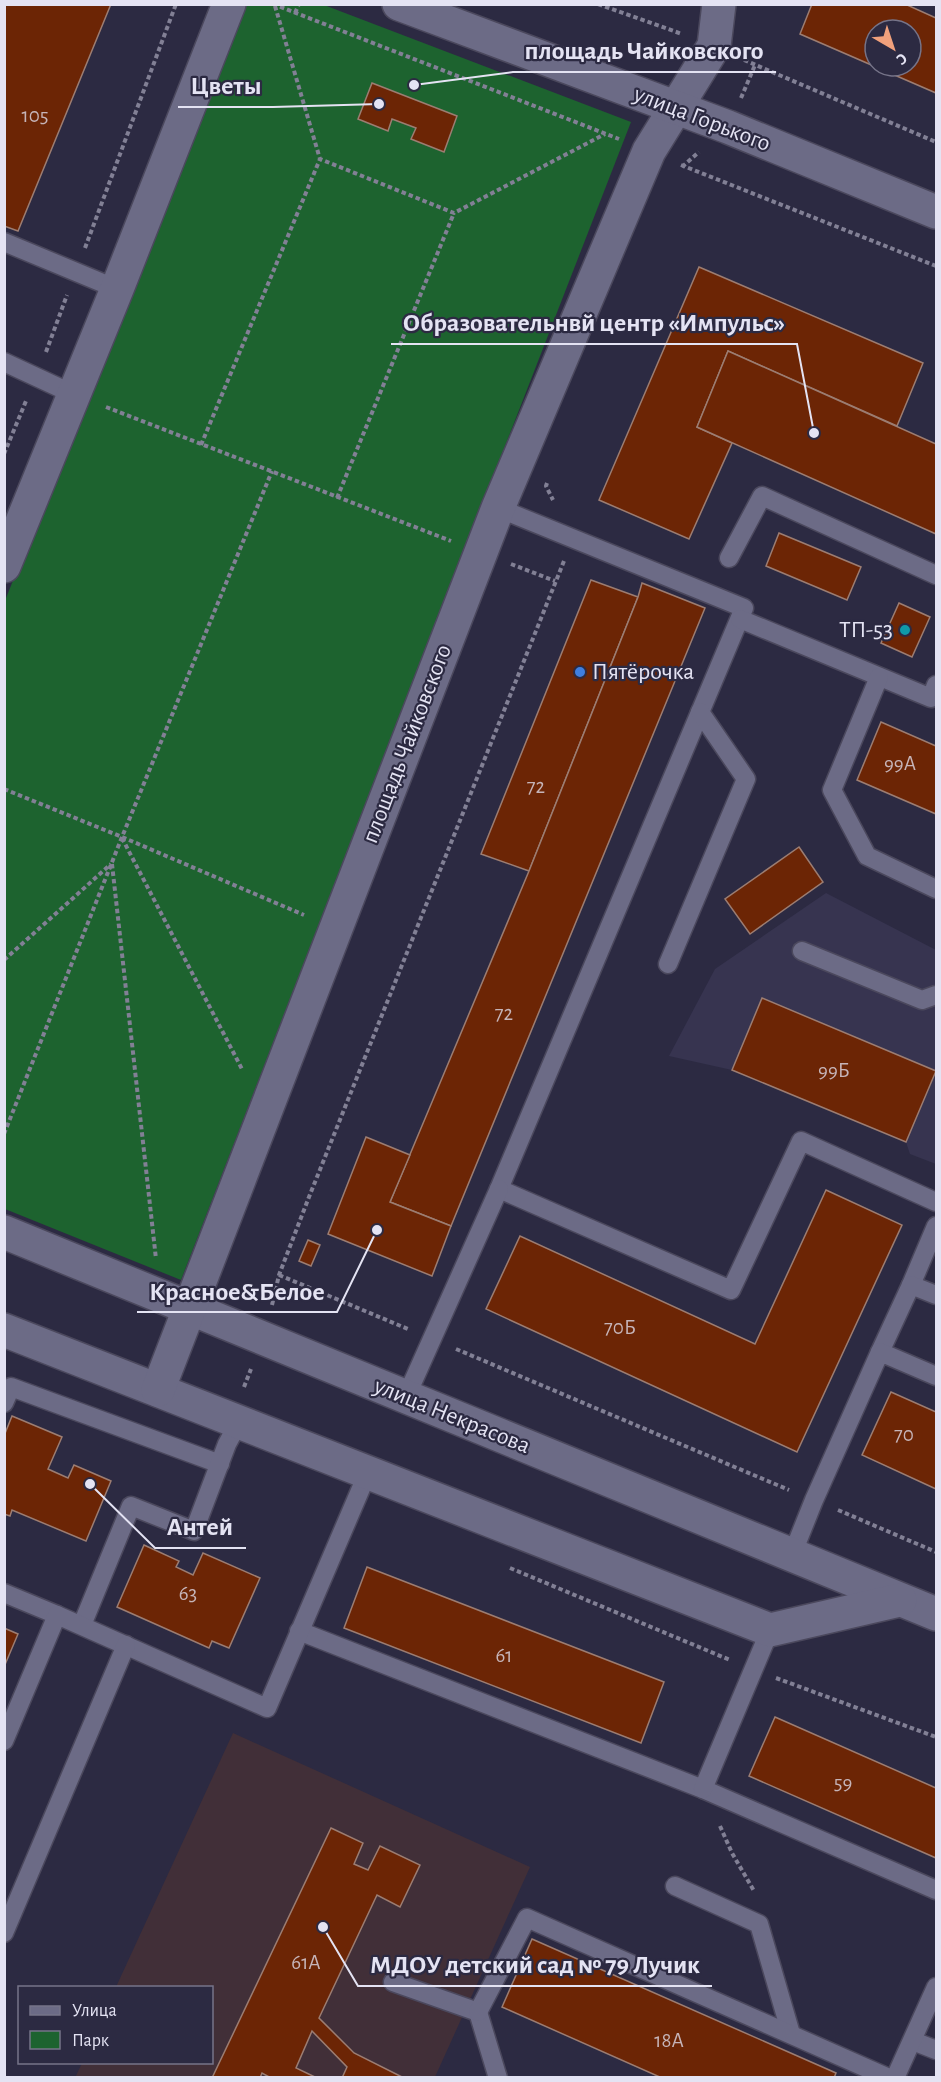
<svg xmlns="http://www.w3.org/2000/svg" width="941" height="2082" viewBox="0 0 941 2082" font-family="'Alegreya Sans',sans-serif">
<rect width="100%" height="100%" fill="#2c2a42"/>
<!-- built -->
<polygon fill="#373450" points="826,893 936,950 936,1164 910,1154 906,1142 732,1070 669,1056 715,969"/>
<!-- education -->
<polygon fill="#412f38" points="233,1733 530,1867 435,2077 75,2078 82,2063 212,2062 212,1988 116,1987"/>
<!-- green -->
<polygon fill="#1d632f" points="244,5 324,5 631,122 181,1280 5,1209 4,603"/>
<!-- building -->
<g fill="#6c2505" stroke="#9c7d72" stroke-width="1.5" fill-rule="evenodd">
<polygon points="4,4 111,4 18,231 4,226"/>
<path d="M812 4H905L936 18V93L800 34ZM875 30H911V66H875Z"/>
<polygon points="372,83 457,116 444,152 411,139 416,128 392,119 388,131 358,119"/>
<polygon points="699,267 923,363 897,426 728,351 697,427 732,443 689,539 599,500"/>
<polygon points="728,351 936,444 936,534 697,427"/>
<polygon points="779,533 861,567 847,600 766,566"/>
<polygon points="591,580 638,597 529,871 481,854"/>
<polygon points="642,583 705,608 451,1226 390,1202 529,871 638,597"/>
<polygon points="899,603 930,617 912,657 881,643"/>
<polygon points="881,722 936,746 936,814 857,780"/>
<polygon points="799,847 823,882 750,934 725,899"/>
<polygon points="762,998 936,1071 906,1142 732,1070"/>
<polygon points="366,1137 410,1155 390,1202 451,1226 432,1276 328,1234"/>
<polygon points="826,1190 902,1225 797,1452 486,1309 520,1236 755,1344"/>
<polygon points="308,1240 320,1245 311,1266 299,1261"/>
<polygon points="891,1392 936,1412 936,1489 862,1455"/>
<polygon points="12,1416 62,1437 48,1469 68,1478 74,1465 111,1481 86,1541 12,1510 10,1516 4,1514 4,1436"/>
<polygon points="144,1545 179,1561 176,1567 193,1575 203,1553 260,1578 229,1648 212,1641 209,1648 117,1607"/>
<polygon points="367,1567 664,1682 641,1743 344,1628"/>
<polygon points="4,1628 18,1634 4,1667"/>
<polygon points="775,1717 936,1788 936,1858 749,1776"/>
<polygon points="331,1828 363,1843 354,1864 368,1870 380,1846 420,1865 400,1907 377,1895 319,2018 354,2053 404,2078 342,2078 347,2067 312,2031 296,2068 317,2078 271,2078 262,2073 260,2078 212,2078"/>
<polygon points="532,1939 836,2073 834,2078 662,2078 502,2007"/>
</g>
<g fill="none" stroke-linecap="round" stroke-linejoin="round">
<!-- lane casing -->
<g stroke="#4b485d" stroke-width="21">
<g id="lane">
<polyline points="4,242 117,289"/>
<polyline points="4,362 73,394"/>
<polyline points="498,508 744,608 499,1189 731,1290 801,1141 936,1202"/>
<polyline points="729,558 762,496 936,575"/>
<polyline points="740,619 931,698 936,685"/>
<polyline points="879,677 832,790 867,856 936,889"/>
<polyline points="802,951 922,1000 936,995"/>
<polyline points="668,964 746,779 700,712"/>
<polyline points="911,1285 936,1226"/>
<polyline points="880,1352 911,1285 936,1295"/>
<polyline points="406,1397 499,1189"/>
<polyline points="4,1403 11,1387 220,1464"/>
<polyline points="792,1555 814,1500 880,1352 936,1376"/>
<polyline points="4,1593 57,1615"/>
<polyline points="82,1625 131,1506 194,1531 227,1444 239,1422"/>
<polyline points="299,1631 703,1789 936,1890"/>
<polyline points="4,1741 57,1615 267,1708 368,1472"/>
<polyline points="703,1789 770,1630"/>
<polyline points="675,1886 759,1924 791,2034"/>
<polyline points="4,1933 126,1645"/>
<polyline points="393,1982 478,2012 498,2078"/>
<polyline points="478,2012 527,1918 889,2078"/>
<polyline points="913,2041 936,2050"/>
<polyline points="895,2078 936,1987"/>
</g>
</g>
<!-- street casing -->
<g stroke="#4b485d" stroke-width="36">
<g id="street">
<polyline points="4,566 117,289 229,4"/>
<polyline points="4,1232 936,1614"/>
<polyline points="4,1330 770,1630 900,1600"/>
<polyline points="158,1390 498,508 649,151 714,46 719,4"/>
</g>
</g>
<!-- secondary casing -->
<g stroke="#4b485d" stroke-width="36">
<polyline id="secondary" points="399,4 728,127 936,212"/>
</g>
<!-- path -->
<g stroke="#828095" stroke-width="4" stroke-dasharray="4.5 3" stroke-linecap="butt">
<polyline points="273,4 619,139"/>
<polyline points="598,4 682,34"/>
<polyline points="275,6 320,159 454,213 605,134"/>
<polyline points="295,13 299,4"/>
<polyline points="744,60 936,142"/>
<polyline points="741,98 755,65"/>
<polyline points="681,165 936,266"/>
<polyline points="682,167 699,152"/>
<polyline points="85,248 176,4"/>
<polyline points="46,352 67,295"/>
<polyline points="106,407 451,541"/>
<polyline points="201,445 320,159"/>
<polyline points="4,454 26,401"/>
<polyline points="547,483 546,486 553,500"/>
<polyline points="337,498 454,213"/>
<polyline points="511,564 555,581"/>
<polyline points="4,789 122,837 304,915"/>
<polyline points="122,838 243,1071"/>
<polyline points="112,864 156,1259"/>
<polyline points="4,960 111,864"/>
<polyline points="4,1134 122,837 272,471"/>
<polyline points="279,1275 408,1329"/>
<polyline points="272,1305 279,1275 309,1197 564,561"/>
<polyline points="456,1349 789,1490"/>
<polyline points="244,1387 251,1369"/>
<polyline points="838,1510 936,1552"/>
<polyline points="510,1568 730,1660"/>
<polyline points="776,1678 936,1737"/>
<polyline points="720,1826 732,1853 754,1891"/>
</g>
<!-- lane -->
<use href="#lane" stroke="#6c6b86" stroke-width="18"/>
<!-- street -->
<use href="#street" stroke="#6c6b86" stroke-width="33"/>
<!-- secondary -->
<use href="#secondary" stroke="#6c6b86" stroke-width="33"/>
</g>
<!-- markers -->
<circle fill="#0f9aa8" stroke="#2c2a42" stroke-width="2" cx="905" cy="630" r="6"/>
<circle fill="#3f7fe0" stroke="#2c2a42" stroke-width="2" cx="580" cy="672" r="6"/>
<g text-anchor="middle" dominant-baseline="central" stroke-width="4.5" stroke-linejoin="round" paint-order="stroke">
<!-- number labels -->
<g font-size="21" fill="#c6b4b8">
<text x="35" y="115">105</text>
<text x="900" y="763">99А</text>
<text x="536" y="786">72</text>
<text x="504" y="1013">72</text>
<text x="834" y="1070">99Б</text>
<text x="620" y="1327">70Б</text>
<text x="904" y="1434">70</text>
<text x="188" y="1593">63</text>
<text x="504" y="1655">61</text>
<text x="843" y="1782">59</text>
<text x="306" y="1962">61А</text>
<text x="669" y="2040">18А</text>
</g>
<!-- street labels -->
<g font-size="24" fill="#e4e3f3" stroke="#2c2a42">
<text transform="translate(702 119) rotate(21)">улица Горького</text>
<text transform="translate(407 744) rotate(-69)">площадь Чайковского</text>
<text transform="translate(452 1416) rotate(22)">улица Некрасова</text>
</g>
<!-- poi labels -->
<g font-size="24" fill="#e4e3f3" stroke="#2c2a42" text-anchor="end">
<text x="893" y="630">ТП-53</text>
<text x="592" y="672" text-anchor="start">Пятёрочка</text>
</g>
</g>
<!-- callouts -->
<path fill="none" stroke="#e4e3f3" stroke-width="2" d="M414 85L513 72H776M379 104L273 107H178M814 433L797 344H391M377 1230L337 1312H137M90 1484L155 1548H246M323 1927L358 1986H712"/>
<g fill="#e4e3f3" stroke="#2c2a42" stroke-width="2">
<circle cx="414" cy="85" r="6"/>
<circle cx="379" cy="104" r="6"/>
<circle cx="814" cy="433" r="6"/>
<circle cx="377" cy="1230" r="6"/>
<circle cx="90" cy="1484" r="6"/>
<circle cx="323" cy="1927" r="6"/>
</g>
<g font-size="26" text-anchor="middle" font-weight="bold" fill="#e4e3f3" stroke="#2c2a42" stroke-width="4.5" stroke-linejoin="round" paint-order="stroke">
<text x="644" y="59">площадь Чайковского</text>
<text x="226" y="94">Цветы</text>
<text x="594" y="331">Образовательнвй центр «Импульс»</text>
<text x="237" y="1300">Красное&amp;Белое</text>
<text x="200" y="1535">Антей</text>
<text x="535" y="1973">МДОУ детский сад № 79 Лучик</text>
</g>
<!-- border -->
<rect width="941" height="2082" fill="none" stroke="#e4e3f3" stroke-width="12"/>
<!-- legend -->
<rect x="18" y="1986" width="195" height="78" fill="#2c2a42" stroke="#767489" stroke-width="1.5"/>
<rect x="30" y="2006" width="30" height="9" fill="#6c6b86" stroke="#767489" stroke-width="1.5"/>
<text x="72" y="2016" font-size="18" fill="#e4e3f3">Улица</text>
<rect x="30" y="2031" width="30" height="18" fill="#1d632f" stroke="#767489" stroke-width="1.5"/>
<text x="72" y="2046" font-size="18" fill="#e4e3f3">Парк</text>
<!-- north arrow -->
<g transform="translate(893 48) rotate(141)"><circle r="28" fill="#2c2a42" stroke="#767489" stroke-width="1.5"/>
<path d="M0-4.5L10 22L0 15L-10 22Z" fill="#f1a17c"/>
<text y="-9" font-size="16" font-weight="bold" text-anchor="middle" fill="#e4e3f3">С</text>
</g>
</svg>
